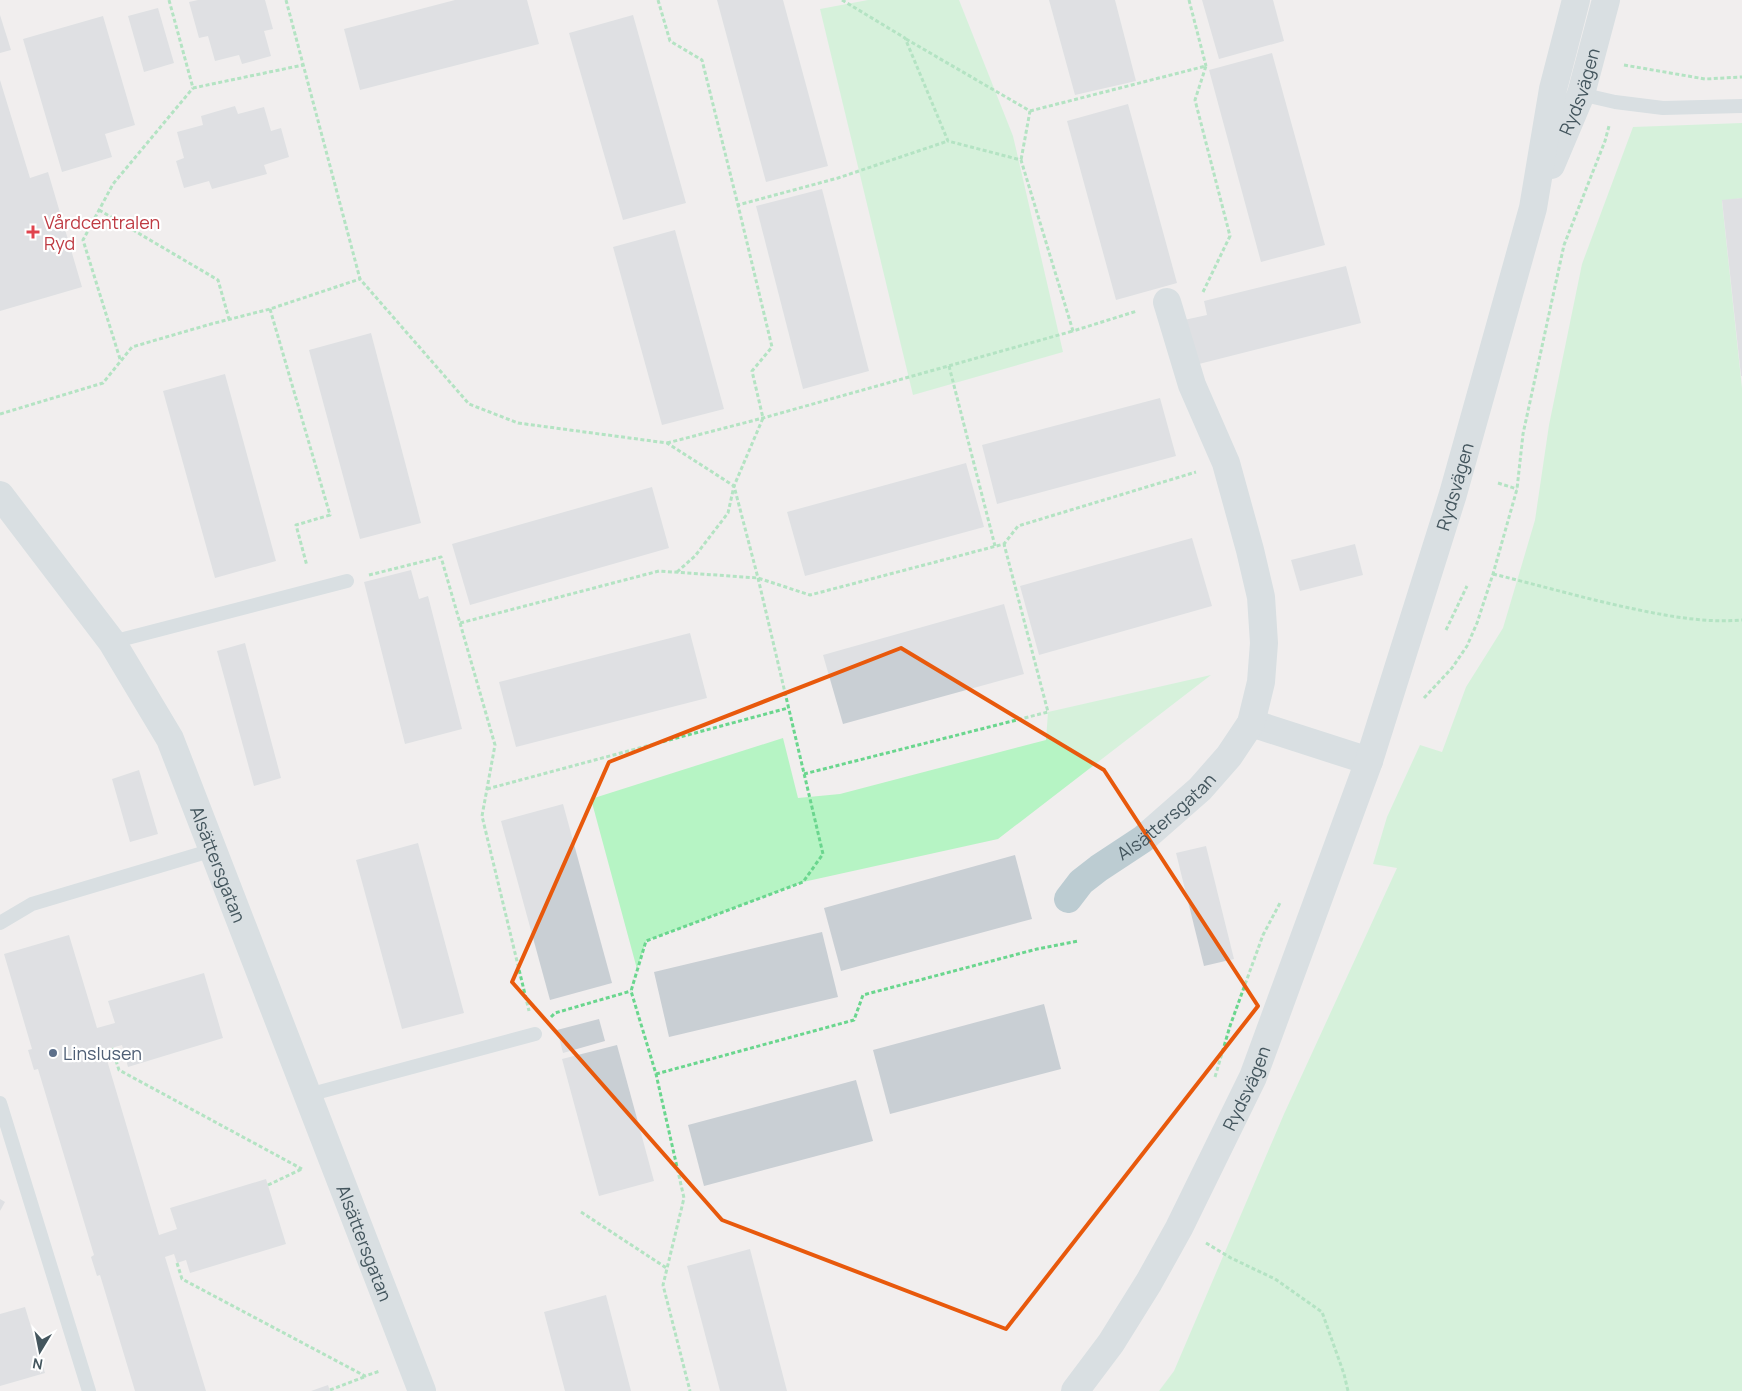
<svg xmlns="http://www.w3.org/2000/svg" width="1742" height="1391" viewBox="0 0 1742 1391" font-family="Manrope,sans-serif">
<rect width="100%" height="100%" fill="#f1eeee"/>
<!-- green -->
<g fill="#b6f4c4">
<polygon points="868,0 959,0 1013,136 1063,352 913,395 820,9"/>
<polygon points="1742,123 1742,198 1722,201 1742,388 1742,1391 1159,1391 1174,1371 1284,1114 1397,868 1373,864 1387,817 1420,745 1442,752 1466,687 1503,628 1535,520 1549,425 1582,264 1633,127"/>
<polygon points="1211,675 998,839 803,882 646,941 637,969 591,799 783,738 798,798 840,794 1046,740 1048,712"/>
</g>
<!-- building -->
<g fill="#c9cfd4">
<polygon points="198,0 265,0 273,29 264,31 271,56 242,64 239,55 215,61 208,36 199,38 189,2"/>
<polygon points="455,0 527,0 539,44 360,90 344,29"/>
<polygon points="717,0 783,0 828,166 766,182"/>
<polygon points="1049,0 1115,0 1136,81 1075,95"/>
<polygon points="1202,0 1273,0 1284,41 1219,59"/>
<polygon points="158,8 174,63 144,72 128,16"/>
<polygon points="0,15 11,50 0,53"/>
<polygon points="633,15 686,203 623,220 569,33"/>
<polygon points="103,16 135,125 105,134 112,157 62,172 23,39"/>
<polygon points="1272,53 1325,245 1261,262 1209,70"/>
<polygon points="0,80 30,178 48,172 82,287 0,311"/>
<polygon points="1128,104 1177,283 1116,300 1067,121"/>
<polygon points="235,106 238,114 264,107 271,131 281,128 289,157 264,165 267,174 212,189 209,181 184,188 176,161 184,158 177,132 203,125 201,116"/>
<polygon points="822,189 869,371 803,389 756,206"/>
<polygon points="1742,198 1742,376 1741,376 1722,200"/>
<polygon points="675,230 724,409 662,425 613,247"/>
<polygon points="1346,266 1361,323 1195,365 1184,320 1207,315 1204,301"/>
<polygon points="371,333 421,523 360,539 309,350"/>
<polygon points="225,374 276,561 215,578 163,391"/>
<polygon points="1160,398 1176,456 997,504 982,445"/>
<polygon points="966,463 984,527 805,576 787,512"/>
<polygon points="652,487 669,548 470,605 452,544"/>
<polygon points="1192,538 1212,606 1039,655 1020,586"/>
<polygon points="1355,544 1363,575 1300,591 1291,560"/>
<polygon points="411,570 419,599 428,596 462,729 405,744 364,582"/>
<polygon points="1004,604 1024,674 843,724 823,655"/>
<polygon points="690,633 707,698 516,747 499,682"/>
<polygon points="245,643 281,778 254,786 217,651"/>
<polygon points="139,770 158,834 130,842 112,779"/>
<polygon points="563,804 612,983 550,1000 501,821"/>
<polygon points="418,843 464,1013 402,1029 356,860"/>
<polygon points="1206,846 1234,959 1204,966 1176,853"/>
<polygon points="1015,855 1032,919 841,971 824,908"/>
<polygon points="822,932 838,997 669,1037 654,972"/>
<polygon points="69,935 97,1028 115,1023 108,1001 204,973 223,1038 128,1067 122,1045 104,1050 159,1235 177,1229 170,1208 266,1179 286,1244 190,1273 186,1260 177,1263 174,1254 165,1257 206,1391 135,1391 100,1275 97,1276 91,1257 94,1255 38,1069 34,1070 28,1050 32,1049 4,954"/>
<polygon points="1044,1004 1061,1069 890,1114 873,1050"/>
<polygon points="599,1019 605,1041 563,1053 557,1030"/>
<polygon points="617,1045 654,1181 599,1196 562,1059"/>
<polygon points="856,1080 873,1141 704,1186 688,1125"/>
<polygon points="0,1199 5,1202 0,1211"/>
<polygon points="750,1249 787,1391 720,1391 687,1266"/>
<polygon points="606,1295 631,1391 565,1391 544,1312"/>
<polygon points="25,1307 45,1373 0,1386 0,1314"/>
<polygon points="328,1385 330,1391 311,1391"/>
</g>
<g fill="none" stroke-linecap="round" stroke-linejoin="round">
<!-- path -->
<g stroke="#6ad68e" stroke-width="3" stroke-dasharray="4 2.5" stroke-linecap="butt">
<polyline points="169,0 193,88 303,65"/>
<polyline points="286,0 360,279 469,404 518,423 667,443 734,486 758,578 823,854 803,882 646,941 631,991 656,1074 684,1198 663,1285 690,1391"/>
<polyline points="658,0 670,41 702,60 738,205 838,178 948,141"/>
<polyline points="842,0 905,38 948,141 1021,160 1073,331 1137,311"/>
<polyline points="1189,0 1206,66"/>
<polyline points="906,39 1030,111 1021,160"/>
<polyline points="1624,65 1705,79 1742,77"/>
<polyline points="1030,111 1206,66 1195,100 1230,236 1203,292"/>
<polyline points="99,210 218,280 229,319"/>
<polyline points="270,309 330,515 296,525 307,566"/>
<polyline points="120,359 83,240 113,184 193,88"/>
<polyline points="949,366 995,546"/>
<polyline points="0,414 103,383 132,347 211,324 270,309 360,279"/>
<polyline points="667,443 763,418 1073,331"/>
<polyline points="1498,483 1517,489"/>
<polyline points="677,572 695,556 728,513 734,486 763,418 752,371 772,347 738,205"/>
<path d="M1493 574C1542 586 1590 600 1639 610 1673 617 1707 623 1742 620"/>
<polyline points="369,575 441,557 460,623 659,571 758,578 810,595 1004,544 1018,526 1196,472"/>
<polyline points="460,623 495,745 482,816 529,1011"/>
<polyline points="1446,630 1467,586"/>
<polyline points="1424,698 1452,668 1467,646 1477,623 1493,574 1517,489 1523,434 1564,245 1605,141 1609,126"/>
<polyline points="804,774 1048,712 1004,544"/>
<polyline points="487,789 788,708"/>
<polyline points="551,1017 555,1013 631,991"/>
<polyline points="112,1048 119,1070 302,1169"/>
<polyline points="656,1074 854,1020 863,995 1037,949 1078,941"/>
<polyline points="1215,1077 1230,1026 1263,935 1281,901"/>
<polyline points="268,1185 302,1169"/>
<polyline points="581,1212 668,1269"/>
<polyline points="1206,1243 1231,1258 1275,1279 1322,1312 1344,1374 1348,1391"/>
<polyline points="177,1263 182,1279 365,1376 380,1371"/>
<polyline points="330,1390 364,1377"/>
</g>
<!-- service -->
<g stroke="#bcccd2" stroke-width="14">
<polyline points="1576,93 1615,102 1663,108 1742,106"/>
<polyline points="112,642 347,581"/>
<polyline points="0,923 32,904 213,850"/>
<polyline points="308,1095 535,1034"/>
<polyline points="0,1103 89,1391"/>
</g>
<!-- minor -->
<g stroke="#bcccd2" stroke-width="28">
<path id="s1" d="M0 495 112 642 170 739 422 1391"/>
<polyline points="1251,723 1369,761"/>
<path id="s2" d="M1068 899 1081 882 1099 868 1143 839 1200 789 1229 756 1251 723 1261 682 1264 643 1261 597 1250 550 1226 463 1192 385 1167 302"/>
</g>
<!-- tertiary -->
<g stroke="#bcccd2" stroke-width="28">
<path id="s3" d="M1551 165 1581 94 1606 0"/>
<path id="s4" d="M1075 1391 1111 1343 1149 1282 1179 1228 1253 1077 1369 761 1453 494 1533 208 1553 89 1576 0"/>
</g>
</g>
<!-- marked area -->
<path d="M0 0H1742V1391H0ZM901 648 1104 770 1258 1006 1006 1329 722 1220 512 982 609 762Z" fill="#f1eeee" fill-opacity=".55" fill-rule="evenodd"/>
<path fill="none" stroke="#e8590c" stroke-width="4" stroke-linejoin="round" d="M901 648 1104 770 1258 1006 1006 1329 722 1220 512 982 609 762Z"/>
<!-- markers -->
<path fill="#e0444e" stroke="#fff" stroke-width="2" d="M30.5 224.5h5v5h5v5h-5v5h-5v-5h-5v-5h5z"/>
<circle fill="#5c6f8a" stroke="#fff" stroke-width="2" cx="53" cy="1053" r="5"/>
<g text-anchor="middle" dominant-baseline="central" stroke-width="4.5" stroke-linejoin="round" paint-order="stroke">
<!-- street labels -->
<g font-size="18" fill="#44565e" stroke="#fff">
<text stroke="none"><textPath href="#s3" startOffset="79">Rydsvägen</textPath></text>
<text stroke="none"><textPath href="#s4" startOffset="986">Rydsvägen</textPath></text>
<text stroke="none"><textPath href="#s2" startOffset="129">Alsättersgatan</textPath></text>
<text stroke="none"><textPath href="#s1" startOffset="432">Alsättersgatan</textPath></text>
<text stroke="none"><textPath href="#s4" startOffset="349">Rydsvägen</textPath></text>
<text stroke="none"><textPath href="#s1" startOffset="838">Alsättersgatan</textPath></text>
</g>
<!-- health labels -->
<g font-size="18" fill="#be3a42" stroke="#fff" text-anchor="start">
<text x="44" y="222">Vårdcentralen<tspan x="44" dy="21">Ryd</tspan></text>
</g>
<!-- service labels -->
<g font-size="18" fill="#4e5e75" stroke="#fff" text-anchor="start">
<text x="63" y="1053">Linslusen</text>
</g>
</g>
<!-- north arrow -->
<g transform="translate(40 1351) rotate(190)" stroke="#ffffff" stroke-width="4" paint-order="stroke">
<path d="M0-4L9 19L0 12L-9 19Z" fill="#44565e"/>
<text y="-8" font-size="14" font-weight="bold" text-anchor="middle" fill="#44565e">N</text>
</g>
</svg>
